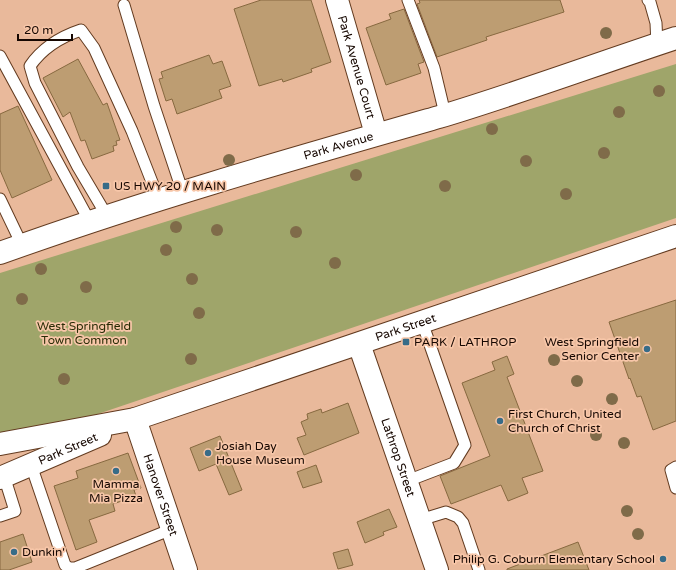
<svg xmlns="http://www.w3.org/2000/svg" width="676" height="570" viewBox="0 0 676 570" font-family="'Varela Round',sans-serif">
<rect width="100%" height="100%" fill="#e9b99b"/>
<!-- green -->
<polygon fill="#9fa56a" points="676,64 676,218 89,417 0,437 0,273"/>
<!-- building -->
<g fill="#bd9d72" stroke="#876940">
<polygon points="261,0 311,0 331,62 311,69 312,72 283,82 282,79 259,86 234,9"/>
<polygon points="419,0 560,0 564,12 486,37 487,40 437,57 417,4 420,3"/>
<polygon points="404,9 424,62 418,64 421,73 386,85 366,28 391,19 389,14"/>
<polygon points="209,55 213,64 222,61 231,86 219,90 222,98 177,114 172,99 166,101 159,79 163,78 161,72"/>
<polygon points="78,59 103,105 107,103 120,140 116,141 117,145 113,146 114,151 92,159 85,140 81,141 70,112 63,117 43,78"/>
<polygon points="18,106 52,180 12,198 0,170 0,114"/>
<polygon points="676,300 676,421 653,430 641,396 637,397 630,378 629,379 609,322"/>
<polygon points="507,356 514,374 507,377 543,471 522,478 528,493 508,501 501,485 451,504 440,476 490,456 462,383 495,370 492,362"/>
<polygon points="348,403 359,433 304,455 297,438 306,435 301,422 308,419 307,414 321,409 322,413"/>
<polygon points="220,436 242,490 229,495 216,464 199,471 190,448"/>
<polygon points="128,453 141,488 134,490 136,496 113,504 115,511 89,520 97,542 76,550 54,486 78,478 76,471"/>
<polygon points="316,465 322,482 303,488 297,472"/>
<polygon points="389,509 397,527 383,532 384,535 365,543 357,522"/>
<polygon points="23,534 32,562 9,570 0,570 0,542"/>
<polygon points="578,542 589,570 507,570 507,569"/>
<polygon points="348,549 353,565 338,569 333,553"/>
</g>
<g fill="none" stroke-linecap="round" stroke-linejoin="round">
<!-- lane casing -->
<g stroke="#633b20" stroke-width="13">
<g id="lane">
<polyline points="408,0 434,68 445,114"/>
<polyline points="648,0 650,2 656,23 657,45"/>
<polyline points="124,5 154,106 183,193"/>
<polyline points="0,56 90,222"/>
<polyline points="0,199 22,245"/>
<path d="M107 216 78 167 35 83 30 66C43 47 60 37 81 30L94 48 132 131 159 200"/>
<polyline points="31,465 65,565 69,568 75,568 172,529"/>
<polyline points="676,467 671,470 676,488"/>
<polyline points="407,481 454,463 465,445 422,322"/>
<polyline points="0,516 15,511 4,476"/>
<polyline points="420,520 446,512 458,517 463,523 479,570"/>
</g>
</g>
<!-- street casing -->
<g stroke="#633b20" stroke-width="24">
<g id="street">
<path id="s1" d="M337 0 376 134"/>
<path id="s2" d="M359 344 437 570"/>
<path id="s3" d="M135 419 186 570"/>
</g>
</g>
<!-- primary casing -->
<g stroke="#633b20" stroke-width="24">
<g id="primary">
<path id="s4" d="M0 253C144 201 292 159 439 117 519 93 597 64 676 38"/>
<path id="s5" d="M0 444 135 419 676 236"/>
<path id="s6" d="M0 478 100 435"/>
</g>
</g>
<!-- lane -->
<use href="#lane" stroke="#fff" stroke-width="11"/>
<!-- street -->
<use href="#street" stroke="#fff" stroke-width="22"/>
<!-- primary -->
<use href="#primary" stroke="#fff" stroke-width="22"/>
</g>
<!-- trees -->
<g fill="#7f6b49">
<circle cx="606" cy="33" r="6"/>
<circle cx="659" cy="91" r="6"/>
<circle cx="619" cy="112" r="6"/>
<circle cx="492" cy="129" r="6"/>
<circle cx="604" cy="153" r="6"/>
<circle cx="229" cy="160" r="6"/>
<circle cx="526" cy="161" r="6"/>
<circle cx="356" cy="175" r="6"/>
<circle cx="445" cy="186" r="6"/>
<circle cx="566" cy="194" r="6"/>
<circle cx="176" cy="227" r="6"/>
<circle cx="217" cy="230" r="6"/>
<circle cx="296" cy="232" r="6"/>
<circle cx="166" cy="250" r="6"/>
<circle cx="335" cy="263" r="6"/>
<circle cx="41" cy="269" r="6"/>
<circle cx="192" cy="279" r="6"/>
<circle cx="86" cy="287" r="6"/>
<circle cx="22" cy="299" r="6"/>
<circle cx="199" cy="313" r="6"/>
<circle cx="191" cy="359" r="6"/>
<circle cx="554" cy="360" r="6"/>
<circle cx="64" cy="379" r="6"/>
<circle cx="577" cy="381" r="6"/>
<circle cx="612" cy="399" r="6"/>
<circle cx="596" cy="435" r="6"/>
<circle cx="624" cy="443" r="6"/>
<circle cx="627" cy="511" r="6"/>
<circle cx="638" cy="534" r="6"/>
</g>
<!-- markers -->
<g fill="#376c88" stroke="#f7c6a8" stroke-width="1.5">
<rect x="102" y="182" width="8" height="8" rx="2"/>
<rect x="402" y="338" width="8" height="8" rx="2"/>
<circle cx="647" cy="349" r="4"/>
<circle cx="500" cy="421" r="4"/>
<circle cx="208" cy="453" r="4"/>
<circle cx="116" cy="471" r="4"/>
<circle cx="14" cy="552" r="4"/>
<circle cx="663" cy="559" r="4"/>
</g>
<g text-anchor="middle" dominant-baseline="central" stroke-width="3.5" stroke-linejoin="round" paint-order="stroke">
<!-- street labels -->
<g font-size="12" fill="#160701" stroke="#f7c6a8">
<text stroke="none"><textPath href="#s1" startOffset="70">Park Avenue Court</textPath></text>
<text stroke="none"><textPath href="#s4" startOffset="355">Park Avenue</textPath></text>
<text stroke="none"><textPath href="#s5" startOffset="423">Park Street</textPath></text>
<text stroke="none"><textPath href="#s6" startOffset="74">Park Street</textPath></text>
<text stroke="none"><textPath href="#s2" startOffset="120">Lathrop Street</textPath></text>
<text stroke="none"><textPath href="#s3" startOffset="80">Hanover Street</textPath></text>
</g>
<!-- poi labels -->
<g font-size="12" fill="#160701" stroke="#f7c6a8" text-anchor="start">
<text x="114" y="186">US HWY 20 / MAIN</text>
<text x="414" y="342">PARK / LATHROP</text>
<text x="639" y="342" text-anchor="end">West Springfield<tspan x="639" dy="14">Senior Center</tspan></text>
<text x="508" y="414">First Church, United<tspan x="508" dy="14">Church of Christ</tspan></text>
<text x="216" y="446">Josiah Day<tspan x="216" dy="14">House Museum</tspan></text>
<text x="116" y="484" text-anchor="middle">Mamma<tspan x="116" dy="14">Mia Pizza</tspan></text>
<text x="22" y="552">Dunkin'</text>
<text x="655" y="559" text-anchor="end">Philip G. Coburn Elementary School</text>
</g>
<!-- park labels -->
<g font-size="12" fill="#292c06" stroke="#f7c6a8">
<text x="84" y="326">West Springfield<tspan x="84" dy="14">Town Common</tspan></text>
</g>
</g>
<!-- scale -->
<path d="M18 34v6h54v-6" fill="none" stroke="#160701" stroke-width="2"/>
<text x="24" y="34" font-size="12" fill="#160701" stroke="#f7c6a8" stroke-width="3" paint-order="stroke">20 m</text>
</svg>
